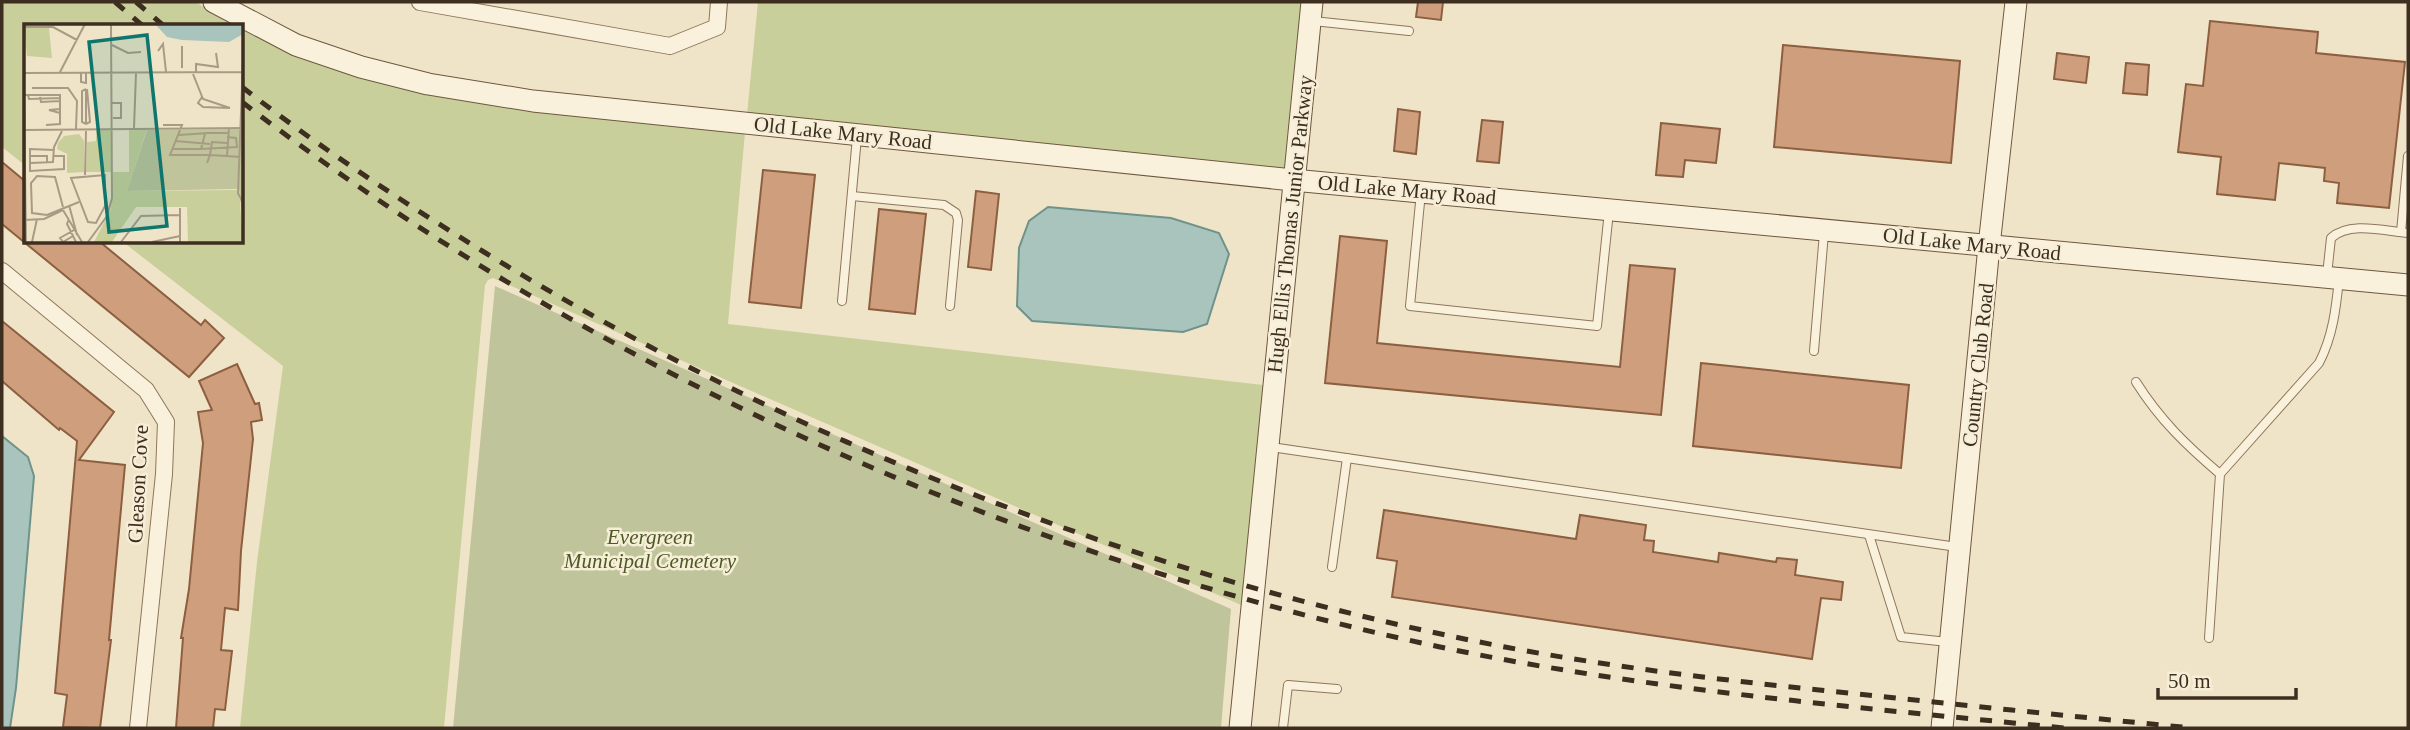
<svg xmlns="http://www.w3.org/2000/svg" width="2410" height="730" viewBox="0 0 2410 730" font-family="Georgia,serif">
<rect width="100%" height="100%" fill="#f0e4c8"/>
<!-- green -->
<g fill="#c9cf9b">
<polygon points="2,2 195,2 240,26 26,26 26,166 2,147"/>
<polygon points="758,2 1301,2 1284,170 747,114"/>
<polygon points="242,27 291,53 745,132 728,324 1263,385 1241,605 493,278 488,280 485,285 444,728 240,728 257,562 283,366 123,242 242,242"/>
</g>
<!-- cemetery -->
<polygon fill="#bfc49a" points="495,286 1231,609 1221,728 453,728"/>
<!-- water -->
<g fill="#a9c4bc" stroke="#6f938a" stroke-width="2">
<polygon points="1048,207 1171,218 1219,233 1229,254 1207,324 1183,332 1032,321 1017,306 1019,248 1029,221"/>
<polygon points="2,436 28,457 34,476 16,688 10,728 2,728"/>
</g>
<!-- building -->
<g fill="#cf9f7d" stroke="#8d5f41" stroke-width="2">
<polygon points="1418,2 1443,2 1441,20 1416,17"/>
<polygon points="2210,21 2318,32 2316,53 2405,62 2389,208 2337,203 2339,183 2324,181 2325,168 2279,163 2275,200 2217,194 2221,157 2178,152 2186,84 2203,86"/>
<polygon points="1783,45 1960,61 1951,163 1774,147"/>
<polygon points="2057,53 2089,57 2086,83 2054,79"/>
<polygon points="2126,63 2149,65 2147,95 2123,93"/>
<polygon points="1398,109 1420,112 1416,154 1394,151"/>
<polygon points="1482,120 1503,122 1499,163 1477,161"/>
<polygon points="1661,123 1720,129 1716,163 1685,160 1683,177 1656,175"/>
<polygon points="2,162 26,182 26,242 100,242 201,325 205,320 224,338 189,377 2,224"/>
<polygon points="763,170 815,175 801,308 749,302"/>
<polygon points="976,191 999,194 991,270 968,267"/>
<polygon points="879,209 926,214 915,314 869,309"/>
<polygon points="1340,236 1387,241 1377,343 1620,367 1630,265 1675,269 1661,415 1325,383"/>
<polygon points="2,321 114,412 79,460 125,465 109,640 111,640 100,728 63,727 67,695 55,693 77,441 60,428 59,430 2,381"/>
<polygon points="1701,363 1909,385 1901,468 1693,446"/>
<polygon points="237,364 255,404 259,403 262,420 251,422 253,439 241,551 238,610 225,608 221,650 232,651 225,710 215,709 213,728 176,728 183,638 181,638 189,589 203,443 198,412 212,410 199,381"/>
<polygon points="1384,510 1576,539 1580,515 1646,525 1644,540 1654,541 1653,552 1718,562 1719,553 1776,562 1777,558 1797,560 1795,575 1843,582 1841,600 1821,598 1812,659 1392,597 1397,561 1377,558"/>
</g>
<g fill="none" stroke-linecap="round" stroke-linejoin="round">
<!-- lane casing -->
<g stroke="#8d765c" stroke-width="10">
<g id="lane">
<polyline points="1313,21 1409,31"/>
<polyline points="1421,192 1410,306 1597,326 1609,211"/>
<polyline points="852,196 944,205 956,213 958,220 950,306"/>
<polyline points="2401,232 2408,156"/>
<path d="M2327 275 2331 238C2350 221 2384 231 2408 233"/>
<polyline points="842,301 857,137"/>
<polyline points="1814,351 1824,233"/>
<path d="M2136 382C2160 420 2186 445 2220 474"/>
<polyline points="1271,447 1957,547"/>
<polyline points="1869,535 1901,637 1948,642"/>
<polyline points="1332,567 1347,458"/>
<path d="M2209 638 2220 474 2319 363C2333 336 2336 308 2339 279"/>
<polyline points="1283,728 1288,685 1337,689"/>
</g>
</g>
<!-- street casing -->
<g stroke="#8d765c" stroke-width="18">
<g id="street">
<polyline points="420,2 670,46 717,27 719,2"/>
<polyline points="2,271 146,390 166,422 164,474 138,728"/>
</g>
</g>
<!-- secondary casing -->
<g stroke="#6f573f" stroke-width="23">
<g id="secondary">
<polyline points="214,2 296,45 361,67 428,84 533,101 1293,180 2408,285"/>
<polyline points="1240,728 1312,2"/>
<polyline points="1942,728 1989,246 2016,2"/>
</g>
</g>
<!-- lane -->
<use href="#lane" stroke="#faf1dc" stroke-width="8"/>
<!-- street -->
<use href="#street" stroke="#faf1dc" stroke-width="16"/>
<!-- secondary -->
<use href="#secondary" stroke="#faf1dc" stroke-width="21"/>
<!-- rail -->
<g stroke="#3d2e20" stroke-width="5" stroke-dasharray="12 12" stroke-linecap="butt">
<polyline points="115,2 143,26"/>
<polyline points="136,2 164,26"/>
<path d="M242 87C319 147 401 201 484 252 797 444 1144 578 1505 647 1622 669 1740 682 1858 694 1969 706 2081 717 2192 728"/>
<path d="M242 102C592 370 1008 555 1440 647 1645 690 1856 707 2064 728"/>
</g>
</g>
<g text-anchor="middle" dominant-baseline="central" stroke-width="5" stroke-linejoin="round" paint-order="stroke">
<!-- street labels -->
<g font-size="21" fill="#3d2e20" stroke="#f7eed8">
<text transform="translate(843 133) rotate(6)">Old Lake Mary Road</text>
<text transform="translate(1407 190) rotate(5)">Old Lake Mary Road</text>
<text transform="translate(1290 224) rotate(-84)">Hugh Ellis Thomas Junior Parkway</text>
<text transform="translate(1972 244) rotate(6)">Old Lake Mary Road</text>
<text transform="translate(1978 365) rotate(-84)">Country Club Road</text>
<text transform="translate(138 484) rotate(-87)">Gleason Cove</text>
</g>
<!-- park labels -->
<g font-size="21" font-style="italic" fill="#4d5a26" stroke="#f7eed8">
<text x="650" y="537">Evergreen<tspan x="650" dy="24">Municipal Cemetery</tspan></text>
</g>
</g>
<!-- overview -->
<g transform="translate(24 24)">
<rect width="219" height="219" fill="#f0e4c8"/>
<path d="M0 4H25L28 34 3 32ZM72 105H88V148H62L63 118 72 117ZM105 105H123L103 167 215 166 219 218H164L163 183H112L88 218H70L87 185 89 148H105ZM55 110 60 117V148L43 149V130L33 125 34 119 40 112Z" fill="#c9cf9b"/>
<path d="M219 105V201L215 165 103 167 123 106Z" fill="#bfc49a"/>
<path d="M131 0H218L219 10 205 18 158 16 143 13Z" fill="#a9c4bc"/>
<path fill="none" stroke="#a89b85" stroke-width="2" d="M0 3H29L53 16M88 21 104 29 117 28M158 22V44M134 27 139 20 142 48M219 36 214 169 219 179M36 48 61 0M0 49 219 48M57 49V58L62 59V49M172 49V40L194 43 192 29M169 50 179 75 206 84 179 83 174 79 178 73M8 64H44L53 77 52 105M62 65 58 67V98L62 100M62 65V99M0 71H36V100L22 101M4 71 5 75 36 74M16 73 17 78 36 77M0 75 2 218M88 79H97V94H89M36 85 25 86 36 89M62 100 66 98 63 65M139 101H158L146 131H186L188 118 203 119M110 104 112 49M205 104 203 132 216 133M0 106 219 104M182 109H204M181 110 177 125 213 123 212 114 203 113M155 111 184 109M151 117 186 120M148 125H177M6 132H23V138M29 132H40V145L6 147V125L30 126M7 139 29 138 30 123 38 107M183 139 186 131 203 132M61 151 62 107M81 151V182L72 199 64 198 47 154ZM45 181 53 211M39 183 31 153 13 152 7 159 8 189 23 191 55 178M45 195 43 200 52 218M0 196 20 195 39 186 58 218M49 212 39 218 36 214 50 206M8 218 13 195M64 218 83 192 88 174 87 0M97 218 117 192 156 191M128 218 156 212M156 218V184"/>
<path fill="#0f766e" fill-opacity="0.15" stroke="#0f766e" stroke-width="3.5" d="M123 11 143 202 85 208 65 18Z"/>
<rect width="219" height="219" fill="none" stroke="#3d2e20" stroke-width="3.5"/>
</g>
<!-- border -->
<rect width="2410" height="730" fill="none" stroke="#3d2e20" stroke-width="7"/>
<!-- scale -->
<path d="M2158 688v10h138v-10" fill="none" stroke="#3d2e20" stroke-width="3.5"/>
<text x="2168" y="688" font-size="21" fill="#3d2e20" stroke="#f7eed8" stroke-width="5" paint-order="stroke">50 m</text>
</svg>
